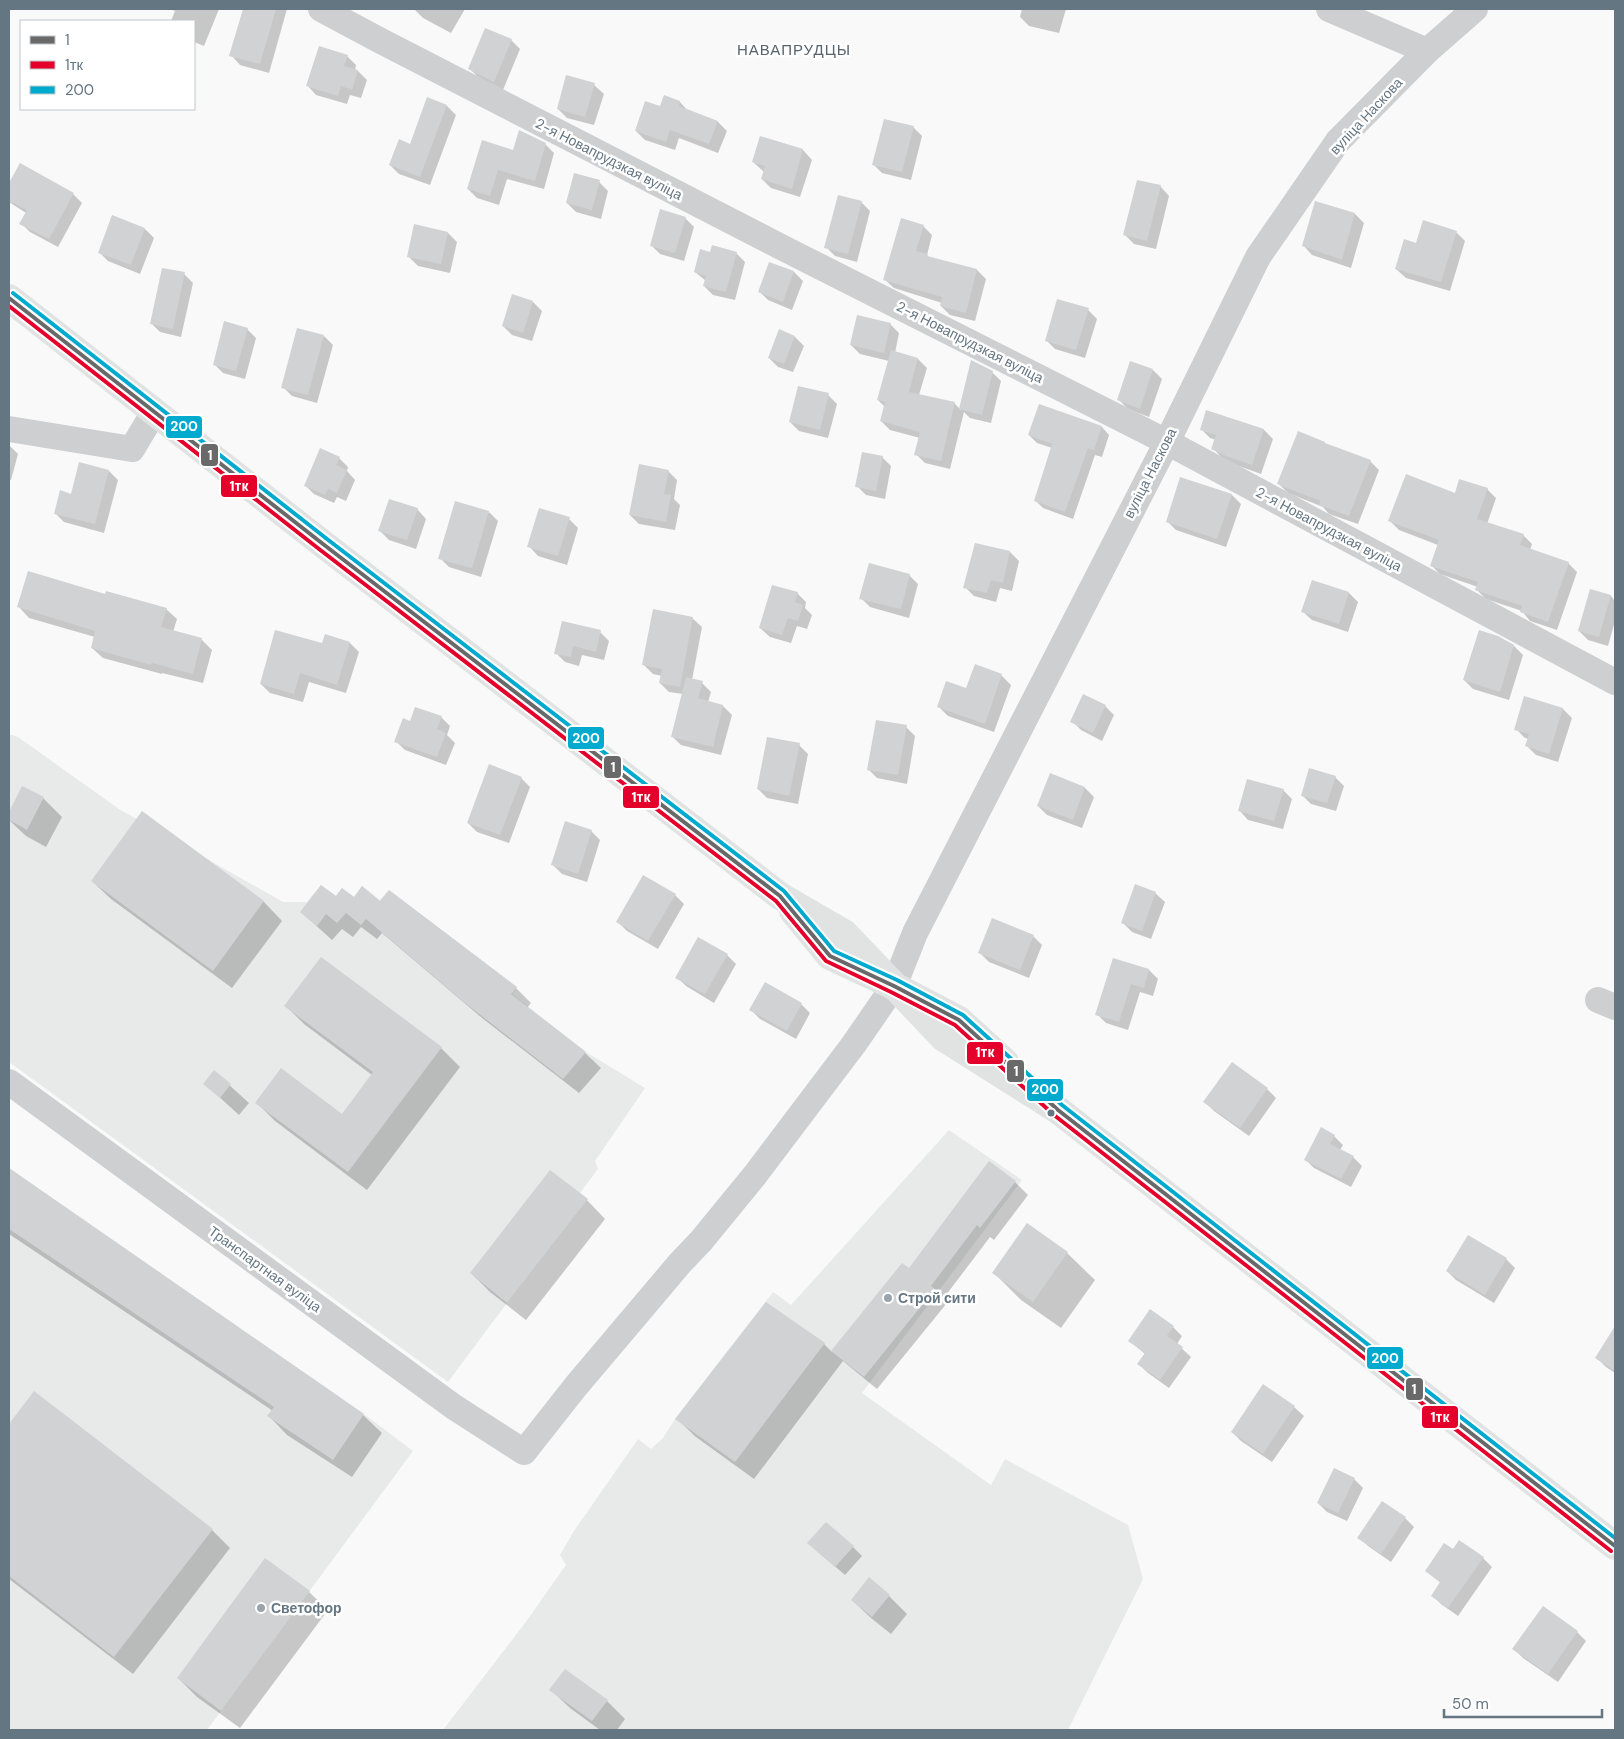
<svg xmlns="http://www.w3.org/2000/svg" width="1624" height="1739" viewBox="0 0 1624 1739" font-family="'DM Sans',sans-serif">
<rect width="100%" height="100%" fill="#f9f9f9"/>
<!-- built -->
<g fill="#e8e9e9">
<polygon points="9,734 18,737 119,809 283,902 307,902 321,885 336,896 342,888 354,897 362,886 380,900 389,890 517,987 512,994 586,1052 645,1088 595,1161 598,1169 580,1193 588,1199 507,1303 448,1382 9,1062"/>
<polygon points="949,1130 1022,1180 862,1393 991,1485 1005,1459 1128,1525 1143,1579 1068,1730 443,1730 525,1623 566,1565 560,1555 574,1531 638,1439 651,1449 663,1438 675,1419 773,1292 791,1305"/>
<polygon points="9,1168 364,1414 413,1451 207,1730 9,1730"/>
</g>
<!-- shadow -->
<g fill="#0003">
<polygon points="170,9 219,9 204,46 194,42 194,21 171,21 175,11"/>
<polygon points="244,9 287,9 269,73 240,65 231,55"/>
<polygon points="414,9 465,9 451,33 423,18"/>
<polygon points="1022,9 1066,9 1059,33 1029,26 1020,17"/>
<polygon points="511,40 520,49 503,90 479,78 470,69"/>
<polygon points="347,56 356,65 355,70 358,71 367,80 361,98 350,95 347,104 316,95 307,85"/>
<polygon points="594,85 604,94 594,125 567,118 558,109"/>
<polygon points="428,99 447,106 456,115 430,185 399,174 390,165 411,145"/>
<polygon points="680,102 688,111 718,122 727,131 718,153 679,138 675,150 645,140 636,131 661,107"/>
<polygon points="913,127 922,136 911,180 882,173 873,164"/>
<polygon points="760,137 803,150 812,160 800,197 771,188 762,179 764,172 753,162"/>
<polygon points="545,144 554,153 544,189 507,179 499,205 477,198 468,189 514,151"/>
<polygon points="20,165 73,194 82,203 58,247 30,232 21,223 26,213 9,202 9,186"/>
<polygon points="599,182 608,191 601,219 576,212 567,203"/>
<polygon points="1160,186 1169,196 1156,249 1134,244 1125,235"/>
<polygon points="861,202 870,211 857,262 835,256 826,247"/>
<polygon points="1316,202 1355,214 1364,223 1351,268 1312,255 1303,245"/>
<polygon points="685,218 694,227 684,261 660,254 651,245"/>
<polygon points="923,226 932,235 927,255 929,258 977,270 986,279 975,321 950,315 941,306 942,303 894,288 884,279"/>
<polygon points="145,229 154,238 140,274 108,261 99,252"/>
<polygon points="1456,232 1465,241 1450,291 1406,278 1396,269 1417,244"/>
<polygon points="448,233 457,242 450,273 418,266 409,257"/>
<polygon points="736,253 745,262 735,300 713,295 704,286 706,281 695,272 711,254"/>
<polygon points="770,263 794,272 803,281 792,310 768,300 759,291"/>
<polygon points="184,274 193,283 181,337 160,332 151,323"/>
<polygon points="533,302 542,311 532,341 512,335 503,326"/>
<polygon points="1088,310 1097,319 1085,358 1055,349 1046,340"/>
<polygon points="890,324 899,333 895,353 918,359 927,368 919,395 954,403 961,410 972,362 992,372 1001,381 991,423 970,418 964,412 950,469 925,463 916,454 920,438 890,430 881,421 885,407 878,400 889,361 860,354 851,345"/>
<polygon points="247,329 256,338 245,379 223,373 214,364"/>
<polygon points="780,331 795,337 804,346 793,372 778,367 769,358"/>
<polygon points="324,336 333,345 317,403 292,396 283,387"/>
<polygon points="1153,370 1162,379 1149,417 1128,409 1119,400"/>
<polygon points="828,395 837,404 828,438 799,431 790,422"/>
<polygon points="1207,412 1264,430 1273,439 1261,474 1236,465 1222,458 1213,448 1216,440 1210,438 1201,429"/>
<polygon points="1102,427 1109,435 1102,457 1095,455 1073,519 1043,508 1035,500 1052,448 1037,443 1029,435"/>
<polygon points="9,445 18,454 11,480 9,480"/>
<polygon points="882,457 891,466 885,499 866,495 857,486"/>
<polygon points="339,458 348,467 347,471 355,480 346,501 337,497 334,503 314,494 305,485"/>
<polygon points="1370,461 1379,470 1358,524 1329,514 1323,507 1288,493 1279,484"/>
<polygon points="109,471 118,480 104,533 64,522 55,513 72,495"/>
<polygon points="668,471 677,480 674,499 680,505 675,530 639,524 630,515"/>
<polygon points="1487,489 1496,498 1487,524 1523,535 1532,544 1530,550 1568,563 1577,572 1557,630 1530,621 1522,611 1486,599 1477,590 1478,587 1440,574 1431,565 1438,545 1399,530 1390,521 1455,494"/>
<polygon points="1232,495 1241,504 1226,547 1176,530 1167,521"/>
<polygon points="417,509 426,519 416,549 389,540 380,531"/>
<polygon points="489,512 498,521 481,577 449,567 440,558"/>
<polygon points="569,519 578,528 567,565 538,556 529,546"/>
<polygon points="975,544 1010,552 1019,561 1012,591 1000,588 996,602 974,596 965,587"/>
<polygon points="909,575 918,584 909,618 870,607 861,598"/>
<polygon points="1591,591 1611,596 1615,601 1615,621 1608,646 1588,640 1579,631"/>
<polygon points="797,593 806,602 805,608 812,615 807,629 797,626 791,643 770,637 760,628"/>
<polygon points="1349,593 1358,602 1348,632 1312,620 1302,611"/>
<polygon points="106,595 166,609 177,619 173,632 201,639 212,650 203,683 162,673 162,674 103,658 92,648 95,637 29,618 19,607"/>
<polygon points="692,618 702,627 692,680 702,683 711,692 708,702 723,706 732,715 721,755 681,745 672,736 683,694 669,692 660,683 662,676 653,674 644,665"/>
<polygon points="600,632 609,641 604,660 582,655 579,666 565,662 556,653"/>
<polygon points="350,643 359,652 346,693 309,682 303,702 270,693 261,684 323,644"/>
<polygon points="1514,646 1523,655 1509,700 1473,689 1464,680"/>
<polygon points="976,666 1002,676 1011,685 994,732 948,716 939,707 967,690"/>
<polygon points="1105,706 1114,715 1102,741 1081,730 1072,721"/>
<polygon points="1563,709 1572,718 1558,762 1536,755 1527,746 1529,739 1525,738 1516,729"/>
<polygon points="441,717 450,726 447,735 455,743 446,765 405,750 396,741"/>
<polygon points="906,727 915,736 907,784 877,778 868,769"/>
<polygon points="799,745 808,754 798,804 767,798 758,789"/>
<polygon points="1050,775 1085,788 1094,797 1082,828 1047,815 1038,806"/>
<polygon points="1335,777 1344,786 1336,811 1311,804 1302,795"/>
<polygon points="521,778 530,787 509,843 477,832 468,823"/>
<polygon points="23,788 43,798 62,817 46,847 26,836 9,820 9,814"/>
<polygon points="1283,790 1292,799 1283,829 1248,820 1239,810"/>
<polygon points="143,813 264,902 282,921 232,988 111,899 92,881"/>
<polygon points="591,831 600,840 587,882 562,874 553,865"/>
<polygon points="389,892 516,988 531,1003 527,1008 585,1053 601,1068 579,1093 482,1018 382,933 377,939 361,927 353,937 342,929 332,940 301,912 336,898 354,898 381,902"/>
<polygon points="1155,893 1165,902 1151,939 1132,932 1123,923"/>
<polygon points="675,895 684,904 658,949 627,931 618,922"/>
<polygon points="1033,936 1042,945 1029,978 989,962 980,953"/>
<polygon points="727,955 736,964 714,1003 686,986 677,977"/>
<polygon points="1114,959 1149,970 1158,979 1153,996 1140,992 1128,1030 1106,1023 1097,1014"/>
<polygon points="766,984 801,1004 810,1013 796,1039 760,1019 751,1010"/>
<polygon points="286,1006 441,1048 460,1067 367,1190 275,1121 256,1102 342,1115 372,1075 304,1024"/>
<polygon points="215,1072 249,1103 239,1115 205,1084"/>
<polygon points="1267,1089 1276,1098 1249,1136 1214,1111 1205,1102"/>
<polygon points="1334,1136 1343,1145 1340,1150 1353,1157 1362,1166 1351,1187 1314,1168 1305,1159"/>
<polygon points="989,1163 1015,1182 1028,1195 994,1240 990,1237 943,1299 947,1303 877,1389 843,1361 754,1479 696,1437 677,1419 824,1344 832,1352 902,1264 909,1270"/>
<polygon points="9,1170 363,1415 382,1433 352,1477 287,1435 269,1416 273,1411 9,1234"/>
<polygon points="587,1200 605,1219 526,1320 490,1292 471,1273"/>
<polygon points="1067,1253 1095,1280 1061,1328 1021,1300 994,1273"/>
<polygon points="1506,1259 1515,1268 1494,1303 1456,1280 1447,1271"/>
<polygon points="1173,1327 1182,1336 1177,1344 1191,1357 1169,1388 1148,1373 1139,1364 1145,1354 1130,1341"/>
<polygon points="1615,1328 1615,1373 1606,1367 1597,1358"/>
<polygon points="34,1393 212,1530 230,1548 133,1674 9,1579 9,1426"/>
<polygon points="1294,1407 1304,1416 1272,1462 1241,1441 1232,1432"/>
<polygon points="1354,1479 1363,1488 1347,1521 1327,1512 1318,1503"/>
<polygon points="1405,1518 1414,1527 1391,1562 1368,1546 1359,1537"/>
<polygon points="1460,1542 1483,1558 1492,1567 1458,1616 1441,1604 1432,1595 1441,1583 1426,1571 1453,1551"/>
<polygon points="853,1547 862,1556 845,1575 818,1552"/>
<polygon points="309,1592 328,1610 240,1728 197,1697 178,1678"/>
<polygon points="889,1596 907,1614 891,1634 871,1618 852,1600"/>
<polygon points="1543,1608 1577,1632 1586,1641 1558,1682 1523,1658 1514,1649"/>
<polygon points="551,1690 607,1701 625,1719 617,1730 600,1730 570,1708"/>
</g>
<!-- building -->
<g fill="#d0d2d3">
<polygon points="243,9 276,9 260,64 229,56"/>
<polygon points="485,28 512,39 494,82 468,69"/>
<polygon points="319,46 348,55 344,66 358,70 352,90 341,86 338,96 306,86"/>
<polygon points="566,75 595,83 585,117 557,109"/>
<polygon points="664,95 680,101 679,106 718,121 709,144 670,130 666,142 635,131 645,101 660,106"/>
<polygon points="427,97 447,105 420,177 389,165 399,139 410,144"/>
<polygon points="884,119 914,126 902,172 872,165"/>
<polygon points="519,130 546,143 535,181 498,170 490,196 467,189 482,140 513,150"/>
<polygon points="760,136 803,149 792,189 761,179 765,166 752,162"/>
<polygon points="20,163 74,193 49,239 19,224 27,210 9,201 9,183"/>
<polygon points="574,173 600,180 592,210 566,203"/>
<polygon points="1137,180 1161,185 1147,241 1123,235"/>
<polygon points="838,195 862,201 848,254 824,248"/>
<polygon points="1315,201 1355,213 1342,260 1302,246"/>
<polygon points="660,209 686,217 675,253 650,246"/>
<polygon points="112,215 145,228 131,265 98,253"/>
<polygon points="901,218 924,225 916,251 928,254 927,256 977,269 966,313 940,306 942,297 883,280"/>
<polygon points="1423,220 1457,231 1441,282 1395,269 1404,239 1416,243"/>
<polygon points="414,224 448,232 441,264 407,257"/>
<polygon points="712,245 737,252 726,292 703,286 706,276 694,272 700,249 710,252"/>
<polygon points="769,262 794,271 783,302 758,292"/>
<polygon points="162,268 185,272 173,329 150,324"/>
<polygon points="512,294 533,301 523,333 502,326"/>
<polygon points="1057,299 1089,308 1076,350 1045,341"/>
<polygon points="857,315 891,323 884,353 850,345"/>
<polygon points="224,321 248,328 236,371 213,365"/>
<polygon points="297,328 324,335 308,395 281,388"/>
<polygon points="779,329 795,336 784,364 768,358"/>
<polygon points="891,350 918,358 909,392 955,402 941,461 914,455 920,432 880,421 885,402 877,400"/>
<polygon points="971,360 993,371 982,415 959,409"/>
<polygon points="1130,361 1153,369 1140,409 1117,400"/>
<polygon points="798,386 829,393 820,430 789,422"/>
<polygon points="1039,404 1102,426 1094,450 1088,448 1065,512 1034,501 1052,444 1028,435"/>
<polygon points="1206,410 1264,429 1252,465 1226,456 1211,449 1216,435 1200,430"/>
<polygon points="1298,431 1325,442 1325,443 1371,460 1349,516 1319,505 1320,501 1277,484"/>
<polygon points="320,448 340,457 336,465 347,470 337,493 328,489 325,495 304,486"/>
<polygon points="862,452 883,456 876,491 855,487"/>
<polygon points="79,462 109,470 95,524 54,514 60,490 71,494"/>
<polygon points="639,464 669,470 664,494 671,495 666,522 629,515"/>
<polygon points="1406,474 1455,493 1459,479 1488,488 1477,519 1524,534 1520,545 1569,562 1548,622 1520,612 1522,606 1475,590 1478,582 1430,566 1439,540 1388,521"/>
<polygon points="1180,477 1232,494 1217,539 1166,522"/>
<polygon points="389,499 418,508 407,540 378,531"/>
<polygon points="455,501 489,511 472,568 438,559"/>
<polygon points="539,508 570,517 558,556 527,547"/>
<polygon points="975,543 1010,551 1003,583 991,580 987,593 963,588"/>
<polygon points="869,563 910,574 901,609 859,599"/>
<polygon points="28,571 105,594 106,591 167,608 161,627 202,638 193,674 152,663 151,665 91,648 95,631 17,607"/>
<polygon points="1312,580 1349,592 1339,624 1301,612"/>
<polygon points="772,585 798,592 795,602 803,605 798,621 788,618 782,635 759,628"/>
<polygon points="1590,589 1611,595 1599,637 1578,631"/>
<polygon points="653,609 693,617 680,687 659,683 662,669 642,665"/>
<polygon points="562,621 601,630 596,652 573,646 571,657 554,654"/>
<polygon points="275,630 322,643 325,634 350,642 337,685 300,673 294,694 260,684"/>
<polygon points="1479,630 1498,636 1514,645 1500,692 1463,680"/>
<polygon points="975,664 1002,674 985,724 937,707 946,681 966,688"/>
<polygon points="686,677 703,681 698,698 723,705 713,747 671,737"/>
<polygon points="1083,694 1106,705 1093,733 1070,722"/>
<polygon points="1524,696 1563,708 1549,754 1525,746 1529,734 1514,730"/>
<polygon points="415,707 442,716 437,729 446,733 437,757 394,742 403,718 410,721"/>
<polygon points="876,720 907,725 898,775 867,770"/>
<polygon points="767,737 800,743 789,796 757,789"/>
<polygon points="489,764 522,777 500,835 467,823"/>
<polygon points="1309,768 1336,776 1327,803 1301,796"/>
<polygon points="1050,773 1085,787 1073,820 1037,806"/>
<polygon points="1247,779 1284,789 1274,821 1238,811"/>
<polygon points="22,786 44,797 27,830 9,820 9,812"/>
<polygon points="142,811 264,901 213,971 91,881"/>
<polygon points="565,821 592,830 578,874 551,865"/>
<polygon points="643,875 676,894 648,941 616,922"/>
<polygon points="1135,884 1156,892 1142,931 1121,923"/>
<polygon points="321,885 336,896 342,888 354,897 362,886 380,901 389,890 517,987 511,994 586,1052 563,1079 465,1003 366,919 361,925 346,913 337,923 326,914 317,926 300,912"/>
<polygon points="992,918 1034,935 1020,970 978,953"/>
<polygon points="698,937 728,954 705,994 675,978"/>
<polygon points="321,957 442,1047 348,1172 255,1103 281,1068 342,1114 373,1072 284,1006"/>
<polygon points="1113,958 1149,969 1144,988 1131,984 1119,1022 1095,1015"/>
<polygon points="765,982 802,1003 787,1031 749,1010"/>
<polygon points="1232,1062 1268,1088 1240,1128 1203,1102"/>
<polygon points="214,1070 231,1084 220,1098 203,1084"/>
<polygon points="1321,1127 1335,1135 1330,1144 1354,1156 1341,1179 1304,1160"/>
<polygon points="989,1161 1016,1181 980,1228 977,1225 931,1286 935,1289 864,1377 831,1351 902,1263 909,1268"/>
<polygon points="9,1168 364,1414 333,1460 267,1416 274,1407 9,1229"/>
<polygon points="550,1170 588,1199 507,1303 470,1273"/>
<polygon points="1027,1223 1068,1252 1033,1302 992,1273"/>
<polygon points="1468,1235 1507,1258 1485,1295 1446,1271"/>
<polygon points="766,1302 825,1343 735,1462 675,1419"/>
<polygon points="1150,1309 1174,1326 1167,1336 1183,1347 1160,1380 1137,1364 1145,1353 1128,1341"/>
<polygon points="1615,1326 1615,1371 1595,1358"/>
<polygon points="1263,1384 1295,1406 1263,1454 1231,1432"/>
<polygon points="34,1391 213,1529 114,1657 9,1576 9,1424"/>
<polygon points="1334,1468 1355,1478 1338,1513 1317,1503"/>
<polygon points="1382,1501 1406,1517 1381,1554 1357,1538"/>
<polygon points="826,1522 854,1546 835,1567 807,1543"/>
<polygon points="1459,1540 1484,1557 1448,1608 1431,1596 1440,1582 1425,1571 1444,1543 1453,1549"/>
<polygon points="265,1558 310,1591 221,1711 177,1678"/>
<polygon points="869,1577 890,1595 872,1617 851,1600"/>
<polygon points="1543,1606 1578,1631 1548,1674 1512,1649"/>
<polygon points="565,1669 608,1700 592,1721 549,1690"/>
</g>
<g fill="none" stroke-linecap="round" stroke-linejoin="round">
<!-- minor -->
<g stroke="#cecfd0" stroke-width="26">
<polyline points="321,9 381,41 787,250 1167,442 1615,682"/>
<polyline points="1329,9 1427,51"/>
<polyline points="9,429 132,449 154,412"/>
<polyline points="1598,1000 1615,1007"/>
<polyline points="9,1082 454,1407 524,1452 576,1386 680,1263 701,1241 755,1175 854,1044 894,986 915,933 1167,442 1258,257 1338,141 1427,51 1475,9"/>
</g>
<!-- major -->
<g stroke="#e1e2e2" stroke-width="28">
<polyline points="9,298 323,544 780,896 844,933 944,1038 1058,1110"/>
<polyline points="793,911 830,956 894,986 959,1020 1005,1062"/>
<polyline points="1044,1097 1058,1110 1615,1546"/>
</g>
<!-- bus-1 casing -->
<g stroke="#fff" stroke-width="8">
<polyline id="bus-1" points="9,298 323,544 780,896 830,956 894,986 959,1020 1058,1110 1615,1546"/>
</g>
<!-- bus-2 casing -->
<g stroke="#fff" stroke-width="8">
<polyline id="bus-2" points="9,306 319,549 776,901 826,961 891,992 955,1025 1054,1115 1611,1551"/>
</g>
<!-- bus-3 casing -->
<g stroke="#fff" stroke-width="8">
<polyline id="bus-3" points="13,293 327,539 784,891 834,951 897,980 963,1015 1062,1105 1615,1538"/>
</g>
<!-- bus-1 -->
<use href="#bus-1" stroke="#696969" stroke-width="4"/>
<!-- bus-2 -->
<use href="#bus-2" stroke="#e4002b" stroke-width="4"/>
<!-- bus-3 -->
<use href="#bus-3" stroke="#00a9ce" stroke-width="4"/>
</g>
<!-- markers -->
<circle fill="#657683" stroke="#fff" stroke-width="2" cx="1051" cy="1113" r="4.5"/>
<g fill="#99a4ac" stroke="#fff" stroke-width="2">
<circle cx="888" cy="1298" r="5"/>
<circle cx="261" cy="1608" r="5"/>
</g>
<g text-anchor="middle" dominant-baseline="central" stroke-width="5" stroke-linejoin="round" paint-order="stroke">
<!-- street labels -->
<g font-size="14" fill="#657683" stroke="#fff">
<text transform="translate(1366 116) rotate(-47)">вуліца Наскова</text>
<text transform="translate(609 159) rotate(27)">2-я Новапрудзкая вуліца</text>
<text transform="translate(970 342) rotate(27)">2-я Новапрудзкая вуліца</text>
<text transform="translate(1150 473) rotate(-63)">вуліца Наскова</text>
<text transform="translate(1329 529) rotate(28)">2-я Новапрудзкая вуліца</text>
<text transform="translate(265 1269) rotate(36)">Транспартная вуліца</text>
</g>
<!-- poi labels -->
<g font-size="14" font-weight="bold" fill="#657683" stroke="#fff" text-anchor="start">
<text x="898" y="1298">Строй сити</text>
<text x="271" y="1608">Светофор</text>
</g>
<!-- neighbourhood labels -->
<g font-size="15" letter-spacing="1" fill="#57646e" stroke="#fff">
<text x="794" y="50">НАВАПРУДЦЫ</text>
</g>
</g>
<g stroke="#fff" stroke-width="2">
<rect x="165" y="415" width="38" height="24" rx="5" fill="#00a9ce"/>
<rect x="200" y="443" width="19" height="24" rx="5" fill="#696969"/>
<rect x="220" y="474" width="38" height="24" rx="5" fill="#e4002b"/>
<rect x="567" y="726" width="38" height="24" rx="5" fill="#00a9ce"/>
<rect x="603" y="755" width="19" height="24" rx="5" fill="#696969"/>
<rect x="622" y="785" width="38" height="24" rx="5" fill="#e4002b"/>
<rect x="966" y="1041" width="38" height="24" rx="5" fill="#e4002b"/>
<rect x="1006" y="1059" width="19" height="24" rx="5" fill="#696969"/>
<rect x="1026" y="1078" width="38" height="24" rx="5" fill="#00a9ce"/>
<rect x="1366" y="1346" width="38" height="24" rx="5" fill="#00a9ce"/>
<rect x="1405" y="1377" width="19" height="24" rx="5" fill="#696969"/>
<rect x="1421" y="1405" width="38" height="24" rx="5" fill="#e4002b"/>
</g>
<g font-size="14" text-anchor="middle" font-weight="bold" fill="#fff">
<text x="184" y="431">200</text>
<text x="210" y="460">1</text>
<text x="239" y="491">1тк</text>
<text x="586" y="743">200</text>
<text x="613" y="772">1</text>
<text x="641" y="802">1тк</text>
<text x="985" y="1057">1тк</text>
<text x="1016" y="1076">1</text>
<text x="1045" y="1094">200</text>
<text x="1385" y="1363">200</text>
<text x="1414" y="1394">1</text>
<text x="1440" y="1422">1тк</text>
</g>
<!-- border -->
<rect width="1624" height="1739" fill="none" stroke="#657683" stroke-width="20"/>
<!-- legend -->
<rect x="20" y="20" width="175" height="90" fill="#ffffff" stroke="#c1c8cd"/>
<rect x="30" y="36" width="25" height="8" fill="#696969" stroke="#c1c8cd"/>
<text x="65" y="45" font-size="15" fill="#657683">1</text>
<rect x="30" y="61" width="25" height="8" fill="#e4002b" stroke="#c1c8cd"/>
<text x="65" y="70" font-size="15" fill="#657683">1тк</text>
<rect x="30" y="86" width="25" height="8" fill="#00a9ce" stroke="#c1c8cd"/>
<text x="65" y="95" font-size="15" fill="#657683">200</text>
<!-- scale -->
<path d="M1444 1709v8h158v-8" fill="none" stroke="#657683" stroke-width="2.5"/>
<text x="1452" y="1709" font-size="15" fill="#657683" stroke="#ffffff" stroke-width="4" paint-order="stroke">50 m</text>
</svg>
